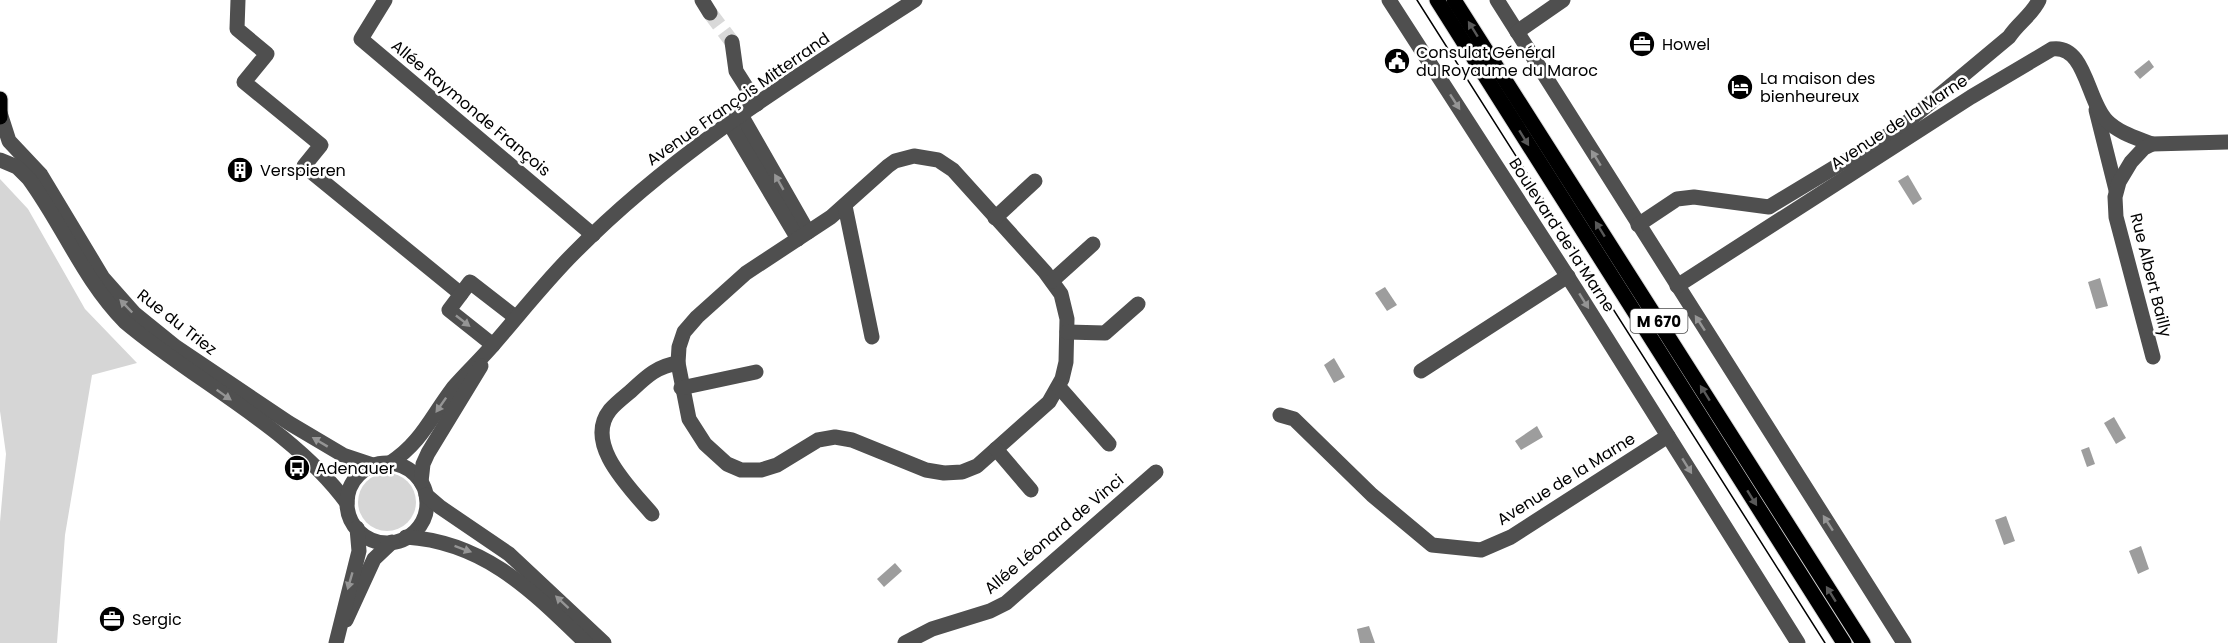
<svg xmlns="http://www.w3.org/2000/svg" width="2228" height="643" viewBox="0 0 2228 643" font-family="Poppins,sans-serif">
<rect width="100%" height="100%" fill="#fff"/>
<!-- green -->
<g fill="#d6d6d6">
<polygon points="0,179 28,209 85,309 137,363 92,375 65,535 57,643 0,643 0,522 6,454 0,411"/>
<circle cx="387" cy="502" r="29"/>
</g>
<!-- water -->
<g fill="#9d9d9d">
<polygon points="2149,60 2154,67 2140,79 2134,72"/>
<polygon points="1908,175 1922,199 1913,205 1898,181"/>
<polygon points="2100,278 2108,306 2096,309 2088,282"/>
<polygon points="1385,287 1397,305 1387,311 1375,293"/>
<polygon points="1334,358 1345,377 1334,383 1324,365"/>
<polygon points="2114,417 2126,438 2116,444 2104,423"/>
<polygon points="1537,426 1543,437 1521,450 1515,441"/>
<polygon points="2089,447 2095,464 2087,467 2081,450"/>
<polygon points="2006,516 2015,541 2004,545 1995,520"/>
<polygon points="2141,546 2149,569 2138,574 2129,551"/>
<polygon points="895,563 902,571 884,587 877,579"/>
<polygon points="1369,626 1375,643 1360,643 1357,629"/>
</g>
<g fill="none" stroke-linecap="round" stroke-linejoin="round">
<!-- minor-tunnel -->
<polyline stroke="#d9d9d9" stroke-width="15" stroke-dasharray="15 8" stroke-linecap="butt" points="710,13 732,42"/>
<!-- major casing -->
<g stroke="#dbdbdb" stroke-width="17">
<g id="major">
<polyline points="1437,0 1844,643"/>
<polyline points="1454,0 1863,643"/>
<polyline points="0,99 0,117"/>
</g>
</g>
<!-- minor -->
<g stroke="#4f4f4f" stroke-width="15">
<polyline points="238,0 237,29 267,54 244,82 321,145 304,166 461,294"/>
<polyline points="385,0 361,39 593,235"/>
<polyline points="702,0 710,13"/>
<polyline points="1389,0 1577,291 1798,643"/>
<polyline points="1497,0 1904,643"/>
<polyline points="1517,32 1563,0"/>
<polyline points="732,42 736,71 757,104"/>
<polyline points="2096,110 2116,190"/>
<polyline points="0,113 9,141 41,175 103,278 134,313 176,347 289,423 343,455 373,465"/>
<polyline points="741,115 808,232"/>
<polyline points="729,123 798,239"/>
<polygon points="914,156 938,160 953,170 1045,272 1061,294 1067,319 1066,362 1062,379 1049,402 977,466 962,472 944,473 926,470 852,440 835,437 818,440 777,465 761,470 741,470 727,464 705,444 689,419 678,363 679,347 684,332 697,317 746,273 831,217 888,166 895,161"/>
<path d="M0 160 17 167 29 179C64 227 83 279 125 322 196 382 292 428 347 503"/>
<polyline points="845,206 872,337"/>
<polyline points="995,218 1035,181"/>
<path d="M1638 225 1677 199 1694 197 1769 207 1900 128 2009 37C2018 23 2032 15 2039 0"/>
<polyline points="1052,281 1093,244"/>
<path d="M1677 286 1971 97 2052 49C2086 44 2087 102 2107 121 2119 133 2137 138 2152 144"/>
<polyline points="1067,332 1105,333 1138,304"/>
<polyline points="493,345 449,310 470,282 515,317"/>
<polyline points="2153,357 2116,217 2115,197 2119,182 2131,162 2144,148 2152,144 2228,142"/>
<polyline points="1421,371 1568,276"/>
<polyline points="1059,387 1109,444"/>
<polyline points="681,388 756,372"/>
<polyline points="1280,415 1294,419 1372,495 1432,545 1481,550 1511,537 1668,436"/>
<polyline points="996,449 1031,490"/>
<path d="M390 463C421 443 431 417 453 388 466 373 480 360 493 345 520 314 545 282 574 253 674 151 796 77 915 0"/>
<circle cx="387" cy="503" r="40"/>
<polyline points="421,482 423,464 428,453 481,366"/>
<polyline points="426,495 440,507 509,554 604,643"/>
<path d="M652 514C631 489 583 444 610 410 616 403 624 397 631 391 646 377 657 366 678 363"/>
<path d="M406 537C485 542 532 591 586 643"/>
<polyline points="346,620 374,559 392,542"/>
<polyline points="336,643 359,551 357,528"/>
<polyline points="905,643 932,629 990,611 1006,603 1156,472"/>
</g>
<!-- major -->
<use href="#major" stroke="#000" stroke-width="15"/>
<!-- tram -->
<polyline stroke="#000" stroke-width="1.5" points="1417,0 1825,643"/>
</g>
<!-- one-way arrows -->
<defs><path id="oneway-solid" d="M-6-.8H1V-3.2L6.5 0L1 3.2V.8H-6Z" transform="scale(1.5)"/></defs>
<g fill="#595959">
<use href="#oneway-solid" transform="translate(1473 29) rotate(-122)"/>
<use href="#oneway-solid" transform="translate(1524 138) rotate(58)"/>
<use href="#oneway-solid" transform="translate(1600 229) rotate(-122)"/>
<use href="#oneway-solid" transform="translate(1705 393) rotate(-122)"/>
<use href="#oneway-solid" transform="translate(1752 498) rotate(58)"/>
<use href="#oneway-solid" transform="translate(1831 594) rotate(-122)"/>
</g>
<g fill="#959595">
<use href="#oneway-solid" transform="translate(1455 102) rotate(57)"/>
<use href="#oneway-solid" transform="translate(1596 158) rotate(-122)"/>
<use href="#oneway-solid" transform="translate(779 182) rotate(-120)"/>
<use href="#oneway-solid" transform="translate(1584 301) rotate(58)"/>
<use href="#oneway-solid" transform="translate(126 306) rotate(-134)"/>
<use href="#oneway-solid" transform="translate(463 321) rotate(38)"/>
<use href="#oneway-solid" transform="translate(1700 323) rotate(-123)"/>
<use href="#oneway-solid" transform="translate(224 395) rotate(35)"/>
<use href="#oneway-solid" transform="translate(441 405) rotate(125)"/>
<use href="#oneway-solid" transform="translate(320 442) rotate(-149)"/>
<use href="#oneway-solid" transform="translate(1687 466) rotate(58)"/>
<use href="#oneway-solid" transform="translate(1828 523) rotate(-123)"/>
<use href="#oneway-solid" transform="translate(463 549) rotate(20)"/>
<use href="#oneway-solid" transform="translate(350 581) rotate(106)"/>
<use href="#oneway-solid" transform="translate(562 602) rotate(-137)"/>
</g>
<!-- icons -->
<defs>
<g id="office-disc" transform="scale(1.35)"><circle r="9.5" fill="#000" stroke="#fff"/><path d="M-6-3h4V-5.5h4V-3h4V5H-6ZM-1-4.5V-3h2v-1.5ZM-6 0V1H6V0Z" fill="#fff"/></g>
<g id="civic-disc" transform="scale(1.35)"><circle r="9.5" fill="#000" stroke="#fff"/><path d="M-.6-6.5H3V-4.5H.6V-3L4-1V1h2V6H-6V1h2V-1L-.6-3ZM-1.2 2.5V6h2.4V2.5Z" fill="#fff"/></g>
<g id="hotel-disc" transform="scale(1.35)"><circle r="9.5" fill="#000" stroke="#fff"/><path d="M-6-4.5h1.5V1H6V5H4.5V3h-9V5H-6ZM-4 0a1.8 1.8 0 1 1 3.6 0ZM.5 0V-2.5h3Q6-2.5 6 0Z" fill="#fff"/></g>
<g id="building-disc" transform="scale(1.35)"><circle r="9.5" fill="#000" stroke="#fff"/><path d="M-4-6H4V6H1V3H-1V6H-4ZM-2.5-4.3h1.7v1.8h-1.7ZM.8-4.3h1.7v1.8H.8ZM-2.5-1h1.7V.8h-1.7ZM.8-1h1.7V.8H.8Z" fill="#fff"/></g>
<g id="bus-disc" transform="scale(1.35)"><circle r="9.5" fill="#000" stroke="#fff"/><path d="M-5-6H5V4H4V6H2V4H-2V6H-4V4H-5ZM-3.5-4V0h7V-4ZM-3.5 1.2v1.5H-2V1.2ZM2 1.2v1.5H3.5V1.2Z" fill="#fff"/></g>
</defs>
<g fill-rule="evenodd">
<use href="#office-disc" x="1642" y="44"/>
<use href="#civic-disc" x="1397" y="61"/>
<use href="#hotel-disc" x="1740" y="87"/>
<use href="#building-disc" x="240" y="170"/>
<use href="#bus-disc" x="297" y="468"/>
<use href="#office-disc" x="112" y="619"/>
</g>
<g text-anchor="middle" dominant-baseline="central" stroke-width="5" stroke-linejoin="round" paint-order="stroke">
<!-- shield labels -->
<rect fill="#fff" stroke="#4c4c4c" stroke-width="1.5" x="1630.5" y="309" width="57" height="24" rx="4.5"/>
<g font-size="15" font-weight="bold" fill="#000">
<text x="1659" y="321">M 670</text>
</g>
<!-- poi labels -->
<g font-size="16" fill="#000" stroke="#fff" text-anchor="start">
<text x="1662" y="44">Howel</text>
<text x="1416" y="52">Consulat Général<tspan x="1416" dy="18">du Royaume du Maroc</tspan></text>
<text x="1760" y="78">La maison des<tspan x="1760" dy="18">bienheureux</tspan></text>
<text x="260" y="170">Verspieren</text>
<text x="316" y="468">Adenauer</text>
<text x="132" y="619">Sergic</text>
</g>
<!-- street labels -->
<g font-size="16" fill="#000" stroke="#fff">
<text transform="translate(738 99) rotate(-35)">Avenue François Mitterrand</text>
<text transform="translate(471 108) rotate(40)">Allée Raymonde François</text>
<text transform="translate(1899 122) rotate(-33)">Avenue de la Marne</text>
<text transform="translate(1562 235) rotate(57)">Boulevard de la Marne</text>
<text transform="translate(2151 275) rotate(76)">Rue Albert Bailly</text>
<text transform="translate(177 322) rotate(38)">Rue du Triez</text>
<text transform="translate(1566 479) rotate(-32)">Avenue de la Marne</text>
<text transform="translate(1054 534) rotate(-40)">Allée Léonard de Vinci</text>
</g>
</g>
</svg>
